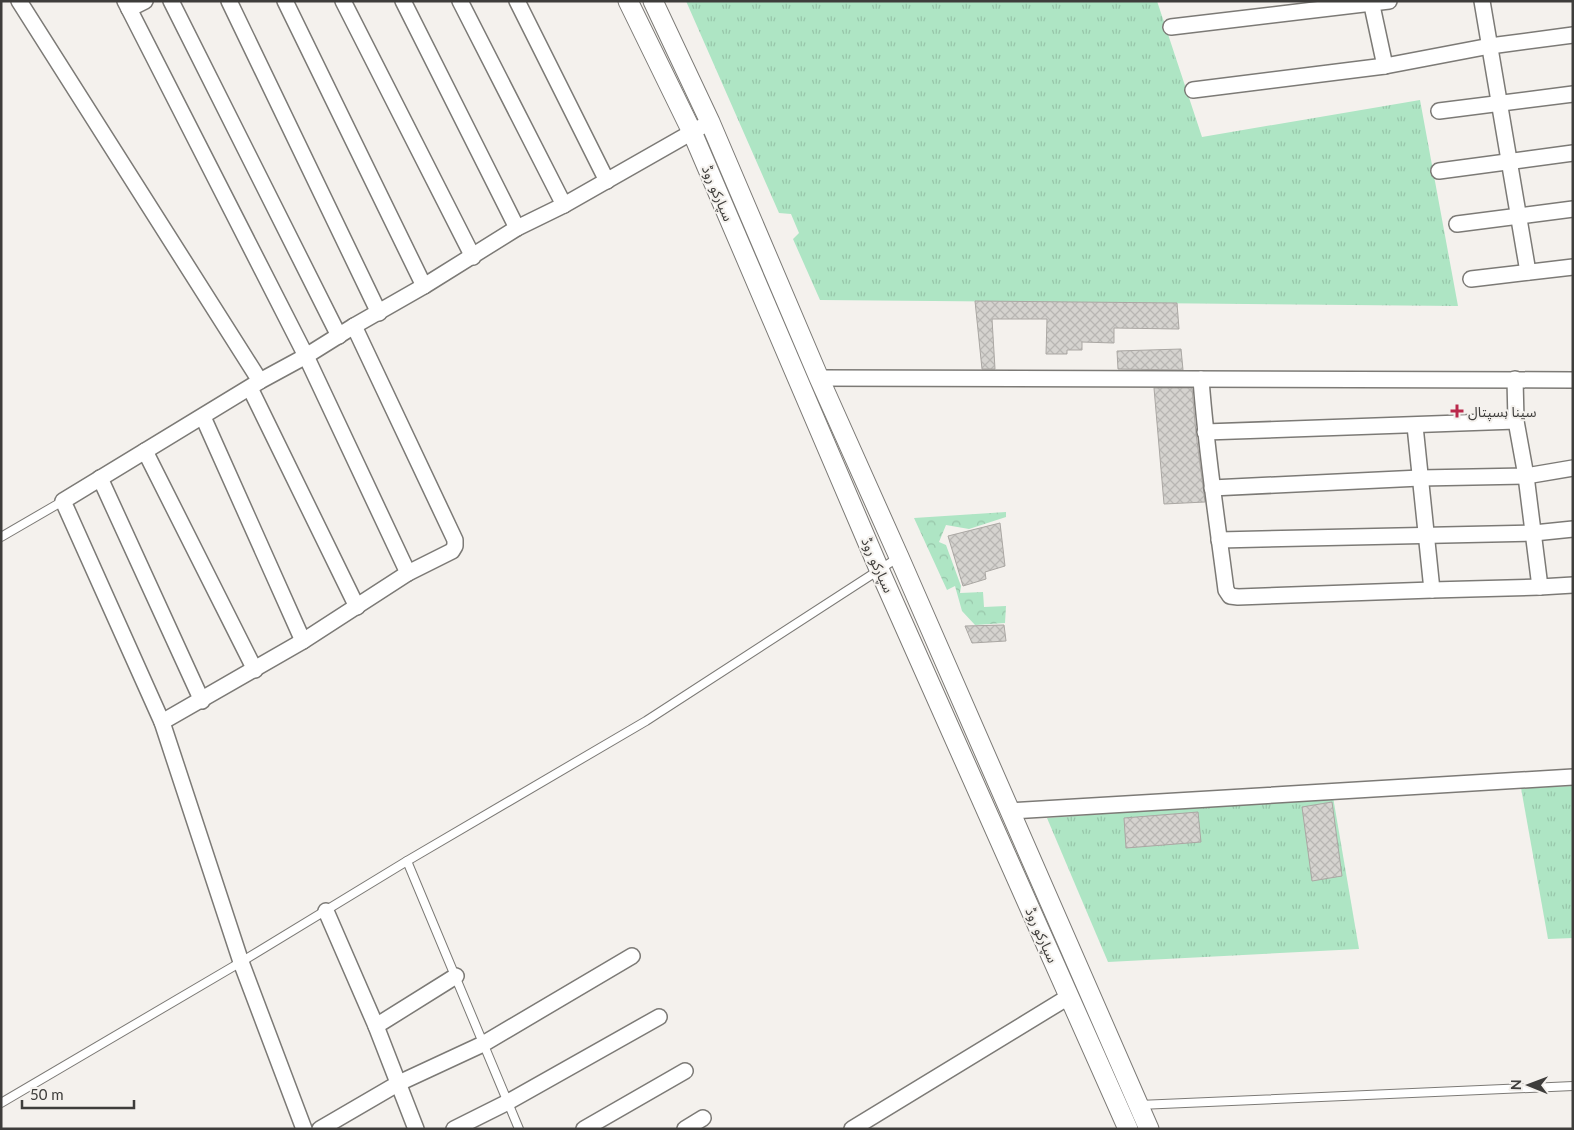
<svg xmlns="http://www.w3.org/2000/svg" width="1574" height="1130" viewBox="0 0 1574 1130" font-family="Lato,'Noto Sans Arabic',sans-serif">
<defs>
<pattern id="grass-tufts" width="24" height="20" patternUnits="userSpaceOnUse" patternTransform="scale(1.25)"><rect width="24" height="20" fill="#aee5c4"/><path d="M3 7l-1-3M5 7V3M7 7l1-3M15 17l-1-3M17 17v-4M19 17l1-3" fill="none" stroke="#97c5a9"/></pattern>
<pattern id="forest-crowns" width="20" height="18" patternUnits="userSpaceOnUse" patternTransform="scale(1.25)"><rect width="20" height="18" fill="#aee5c4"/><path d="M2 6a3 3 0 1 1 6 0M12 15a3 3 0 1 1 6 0" fill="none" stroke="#97c5a9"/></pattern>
<pattern id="building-cross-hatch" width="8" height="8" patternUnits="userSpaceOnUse" patternTransform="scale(1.25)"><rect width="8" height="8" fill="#d5d3cf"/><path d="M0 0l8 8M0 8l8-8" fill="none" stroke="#b8b6b3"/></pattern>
</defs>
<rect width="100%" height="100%" fill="#f4f1ed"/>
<!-- grass -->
<g fill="url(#grass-tufts)">
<polygon points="686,1 1157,1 1202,137 1420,100 1458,306 820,300 793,239 799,233 791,214 779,213"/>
<polygon points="1573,786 1573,938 1548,939 1521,788"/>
<polygon points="1333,797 1359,949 1108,962 1047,818"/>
</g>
<!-- forest -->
<polygon fill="url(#forest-crowns)" points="1006,512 1006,517 969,529 946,525 939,542 946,545 961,586 960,593 983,592 984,607 1006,606 1005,623 975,625 962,611 955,586 947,590 914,518"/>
<!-- building -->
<g fill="url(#building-cross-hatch)" stroke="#aaa7a3">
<polygon points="975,301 1177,303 1179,329 1114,328 1114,343 1082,342 1082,350 1067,350 1067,354 1046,354 1047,319 992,319 995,369 982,369"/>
<polygon points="1181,349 1183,370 1118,369 1117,351"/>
<polygon points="1154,388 1192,388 1196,433 1205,502 1164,504"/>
<polygon points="1000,523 1005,566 985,572 986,579 963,586 948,536"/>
<polygon points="1004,625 1006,641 972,643 965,626"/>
<polygon points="1332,802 1342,876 1312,881 1302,807"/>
<polygon points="1198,812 1201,842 1126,848 1124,818"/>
</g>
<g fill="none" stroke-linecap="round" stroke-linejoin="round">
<!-- service casing -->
<g stroke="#7c7a76" stroke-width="10">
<g id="service">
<polyline points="1,537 63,501"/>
<polyline points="407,861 519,1129"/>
<polyline points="1,1103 241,962 407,861 646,721 899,557"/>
<polyline points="1139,1105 1573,1086"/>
</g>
</g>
<!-- minor casing -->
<g stroke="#7c7a76" stroke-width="18">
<g id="minor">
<polyline points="19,1 260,381"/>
<polyline points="125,1 306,356 408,573"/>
<polyline points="171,1 339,336"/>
<polyline points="229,1 379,313"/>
<polyline points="285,1 424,286"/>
<polyline points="343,1 473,257"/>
<polyline points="403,1 517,228"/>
<polyline points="460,1 564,205"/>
<polyline points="517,1 607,181"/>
<polyline points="1371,1 1385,66"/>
<polyline points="1482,1 1528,272"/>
<polyline points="129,9 145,1"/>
<polyline points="1171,27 1389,1"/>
<polyline points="1193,90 1385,66 1490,46 1573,35"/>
<polyline points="1439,111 1573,94"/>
<polyline points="1439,171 1573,153"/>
<polyline points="1457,224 1573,209"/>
<polyline points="1471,279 1573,267"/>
<polyline points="819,378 1573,380"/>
<path d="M1201 379C1206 450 1217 520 1226 590L1230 596 1238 597 1432 590 1540 587 1573 585"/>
<polyline points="1515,379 1516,421 1526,476 1540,587"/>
<polyline points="250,388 357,607"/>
<polyline points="203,417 303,641"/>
<polyline points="1415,426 1432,590"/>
<polyline points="1205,432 1516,421"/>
<polyline points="145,451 255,670"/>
<polyline points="100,478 202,701"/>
<polyline points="1212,488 1420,478 1526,476 1573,468"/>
<polyline points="1219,540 1534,533 1573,529"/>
<polyline points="162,722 303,641 408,573 452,551 455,546 455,540 354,326"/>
<polyline points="1010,811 1573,777"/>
<polyline points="326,911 376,1026 416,1129"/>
<polyline points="376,1026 456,976"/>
<polyline points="304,1129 241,962 162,722 63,501 260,381 306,356 354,326 424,286 517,228 564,205 701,127"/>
<polyline points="320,1129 399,1083 483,1044 632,956"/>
<polyline points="454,1129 508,1102 659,1017"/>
<polyline points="584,1129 685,1071"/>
<polyline points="685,1129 703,1118"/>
<polyline points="852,1129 1070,996"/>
</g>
</g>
<!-- tertiary casing -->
<g stroke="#7c7a76" stroke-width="21">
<g id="tertiary">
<polyline points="628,1 692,132 879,569 1128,1129"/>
<polyline points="653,1 710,122 819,378 899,557 1149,1129"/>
</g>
</g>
<!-- service -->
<use href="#service" stroke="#fff" stroke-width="8"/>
<!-- minor -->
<use href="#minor" stroke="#fff" stroke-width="15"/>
<!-- tertiary -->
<use href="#tertiary" stroke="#fff" stroke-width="19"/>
</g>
<!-- markers -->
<path fill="#ba294b" stroke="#f4f1ed" stroke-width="2" d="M1454.5 403.5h5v5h5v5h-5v5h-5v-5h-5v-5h5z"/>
<g text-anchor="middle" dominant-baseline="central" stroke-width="4" stroke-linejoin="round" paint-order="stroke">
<!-- street labels -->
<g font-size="14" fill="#3e3d3b" stroke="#f4f1ed">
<text transform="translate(718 193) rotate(67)">سپارکو روڈ</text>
<text transform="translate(878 565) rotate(66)">سپارکو روڈ</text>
<text transform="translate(1042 935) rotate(66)">سپارکو روڈ</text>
</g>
<!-- poi labels -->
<g font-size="14" fill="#3e3d3b" stroke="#f4f1ed" text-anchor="start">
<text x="1468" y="411">سینا ہسپتال</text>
</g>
</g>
<!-- border -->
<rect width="1574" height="1130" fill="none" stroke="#3e3d3b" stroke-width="5"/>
<!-- north arrow -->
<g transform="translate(1529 1085) rotate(271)" stroke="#f4f1ed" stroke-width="4" paint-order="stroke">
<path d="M0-4L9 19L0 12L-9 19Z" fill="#3e3d3b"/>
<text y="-8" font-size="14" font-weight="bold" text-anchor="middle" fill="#3e3d3b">N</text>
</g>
<!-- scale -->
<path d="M22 1100v8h112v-8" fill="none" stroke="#3e3d3b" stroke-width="2.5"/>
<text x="30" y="1100" font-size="15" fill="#3e3d3b" stroke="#f4f1ed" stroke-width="4" paint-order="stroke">50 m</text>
</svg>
